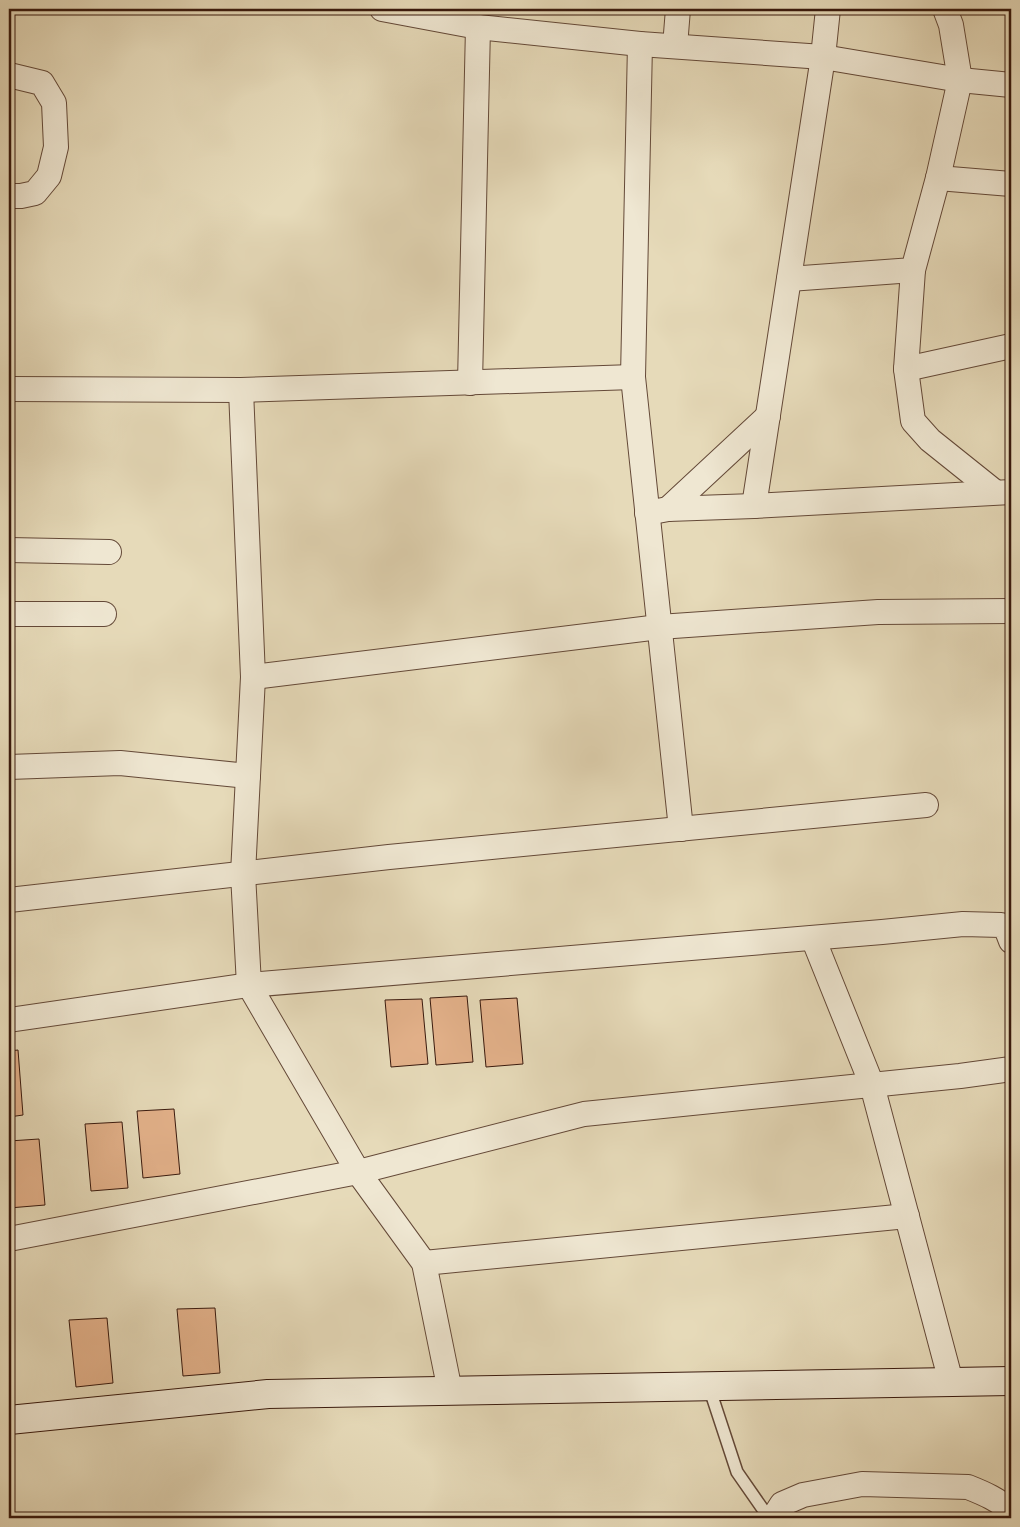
<svg xmlns="http://www.w3.org/2000/svg" width="1020" height="1527" viewBox="0 0 1020 1527" font-family="Vollkorn,serif">
<rect width="100%" height="100%" fill="#e6dab9"/>
<filter id="stains"><feTurbulence type="fractalNoise" baseFrequency=".004" numOctaves="4"/><feColorMatrix values="0 0 0 0 .2 0 0 0 0 .09 0 0 0 0 .02 0 0 0 .5 -.17"/></filter>
<radialGradient id="worn" r=".72"><stop offset=".6" stop-color="#630" stop-opacity="0"/><stop offset="1" stop-color="#630" stop-opacity=".3"/></radialGradient>
<!-- building -->
<g fill="#e3b18a" stroke="#39190d">
<polygon points="467,996 473,1062 436,1065 430,998"/>
<polygon points="517,998 523,1064 486,1067 480,1000"/>
<polygon points="422,999 428,1064 391,1067 385,1000"/>
<polygon points="18,1050 23,1115 9,1117 9,1051"/>
<polygon points="174,1109 180,1174 143,1178 137,1111"/>
<polygon points="122,1122 128,1188 91,1191 85,1124"/>
<polygon points="39,1139 45,1205 9,1208 9,1141"/>
<polygon points="215,1308 220,1373 183,1376 177,1309"/>
<polygon points="107,1318 113,1383 76,1387 69,1320"/>
</g>
<g fill="none" stroke-linecap="round" stroke-linejoin="round">
<!-- lane casing -->
<g stroke="#644938" stroke-width="14">
<polyline id="lane" points="709,1387 737,1472 769,1518"/>
</g>
<!-- street casing -->
<g stroke="#644938" stroke-width="26">
<g id="street">
<polyline points="382,9 478,27 640,44 823,57 960,80 1011,85"/>
<polyline points="640,44 633,377 681,829"/>
<polyline points="675,46 678,9"/>
<polyline points="9,75 42,83 54,103 56,147 49,176 35,193 21,196 9,196"/>
<polyline points="938,178 1011,184"/>
<polyline points="913,270 906,369 913,421 930,440 995,492"/>
<polyline points="789,279 913,270 938,178 960,80 951,25 945,9"/>
<polyline points="906,369 1011,346"/>
<polyline points="470,383 478,27"/>
<polyline points="9,389 241,390 633,377"/>
<polyline points="241,390 253,677 243,874 249,985 358,1172 424,1263 450,1391"/>
<polyline points="754,506 823,57 828,9"/>
<polyline points="668,509 768,416"/>
<polyline points="647,513 668,509 754,506 1011,492"/>
<polyline points="9,550 109,552"/>
<polyline points="9,614 104,614"/>
<polyline points="253,677 659,627 878,612 1011,611"/>
<polyline points="9,767 120,763 248,776"/>
<polyline points="9,900 389,857 926,805"/>
<polyline points="813,938 872,1085 951,1382"/>
<polyline points="9,1020 249,985 882,932 963,924 1001,925 1006,928 1011,941"/>
<polyline points="9,1239 358,1172 584,1114 960,1076 1011,1069"/>
<polyline points="424,1263 907,1216"/>
<path d="M773 1518 782 1504 803 1495 862 1484 968 1487C983 1493 1000 1500 1011 1512"/>
</g>
</g>
<!-- secondary casing -->
<g stroke="#39190d" stroke-width="30">
<polyline id="secondary" points="9,1420 268,1394 1011,1381"/>
</g>
<!-- lane -->
<use href="#lane" stroke="#efe7d2" stroke-width="11"/>
<!-- street -->
<use href="#street" stroke="#efe7d2" stroke-width="24"/>
<!-- secondary -->
<use href="#secondary" stroke="#efe7d2" stroke-width="28"/>
</g>
<!-- margin -->
<rect width="1020" height="1527" fill="none" stroke="#e6dab9" stroke-width="30"/>
<rect x="10" y="10" width="1000" height="1507" fill="none" stroke="#39190d" stroke-width="2.5"/>
<rect x="15" y="15" width="990" height="1497" fill="none" stroke="#39190d"/>
<rect width="100%" height="100%" filter="url(#stains)"/>
<rect width="100%" height="100%" fill="url(#worn)"/>
</svg>
